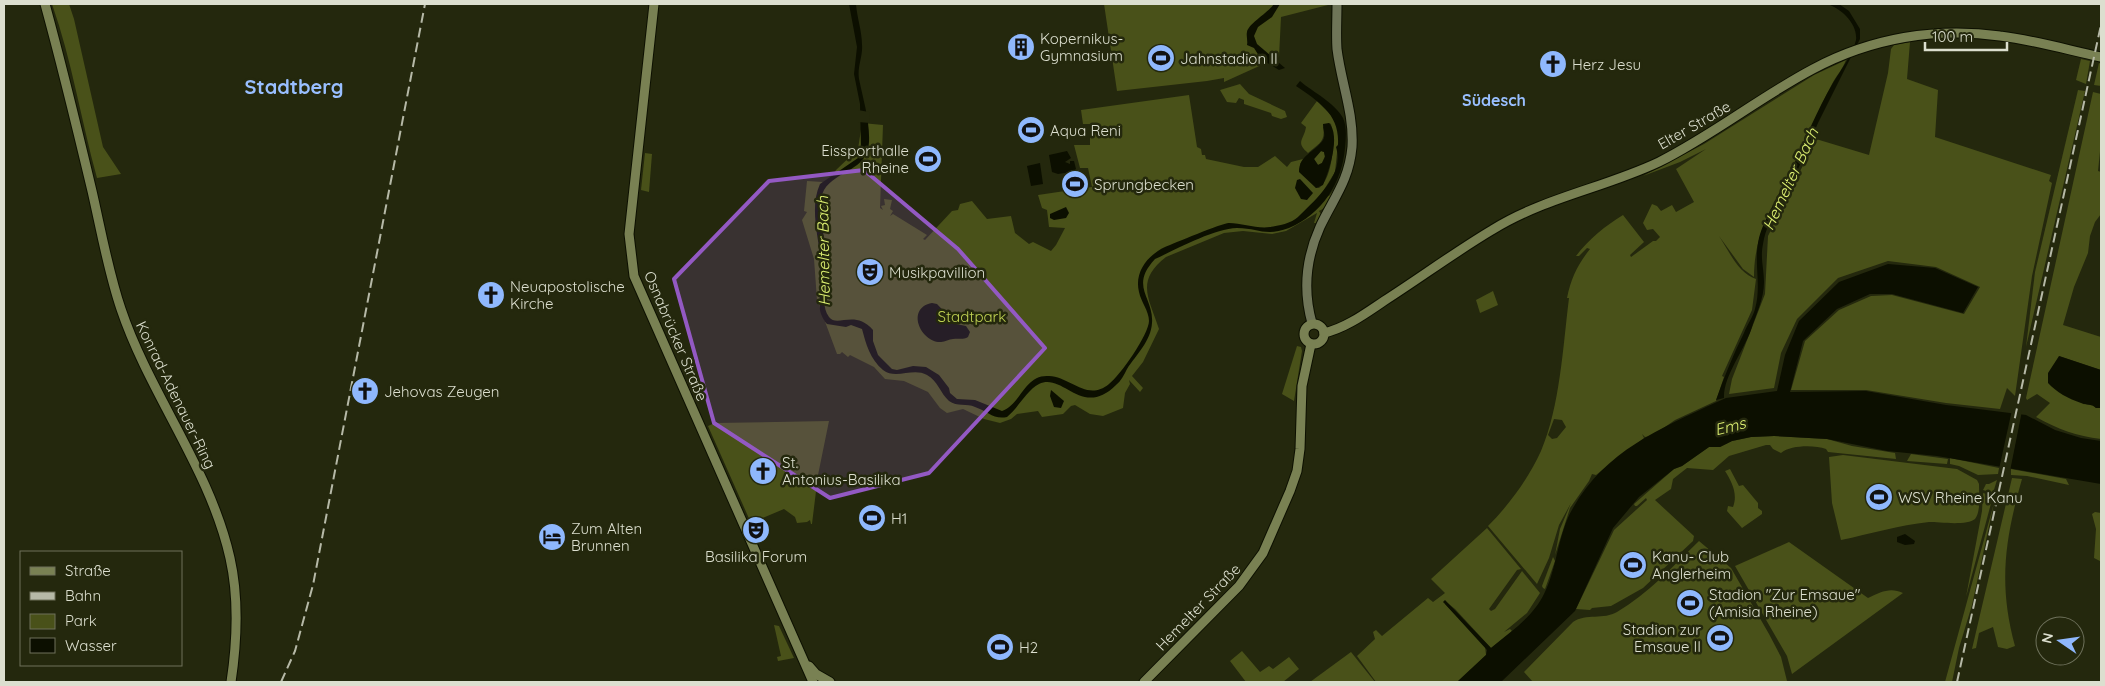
<svg xmlns="http://www.w3.org/2000/svg" width="2105" height="686" viewBox="0 0 2105 686" font-family="Quicksand,sans-serif">
<rect width="100%" height="100%" fill="#24280d"/>
<!-- green -->
<g fill="#495119" fill-rule="evenodd">
<path d="M52 4H69L74 19 103 147 121 174 97 178C81 120 72 61 52 4Z"/>
<polygon points="1104,4 1332,4 1281,17 1279,57 1224,82 1224,78 1207,81 1117,91"/>
<polygon points="1910,42 1907,79 1938,90 1935,137 2051,175 2049,181 2052,183 2032,276 2015,396 2007,388 2000,409 1946,403 1866,390 1791,390 1805,341 1839,310 1871,296 1892,295 1964,314 1980,287 1936,267 1888,261 1838,278 1797,319 1781,353 1774,388 1729,394 1732,379 1765,294 1768,236 1816,139 1869,155 1888,73 1891,49 1894,45"/>
<polygon points="2081,59 2090,61 2086,84 2076,80"/>
<path d="M1846 60C1842 70 1837 75 1832 84 1817 112 1806 143 1791 171 1771 208 1754 235 1754 277L1743 269 1719 236C1729 251 1738 273 1756 279L1752 310 1722 376 1724 377 1716 401 1675 420 1652 436 1645 437 1642 434 1644 438 1596 475 1592 474 1589 481 1570 508 1555 555 1560 529 1571 503 1559 525 1549 558 1537 584 1488 526C1510 504 1528 479 1541 451 1560 407 1563 346 1569 298H1567C1571 278 1578 264 1590 249L1587 248 1579 256H1576C1589 239 1605 226 1623 215L1644 242 1630 255 1631 257 1653 241H1656L1660 237 1653 229 1647 230 1643 223 1652 204 1657 206 1661 211 1672 205 1676 212 1694 202 1676 169 1706 149 1680 162 1643 176 1704 144 1814 75ZM1554 419 1562 420 1566 427 1557 438 1552 439 1548 435Z"/>
<polygon points="2099,63 2101,64 2101,86 2094,85"/>
<polygon points="1240,84 1249,94 1285,111 1287,117 1281,119 1272,116 1271,113 1244,104 1244,100 1239,98 1236,103 1227,102 1220,90"/>
<polygon points="2078,90 2085,91 2026,347 2035,272"/>
<path d="M2093 92 2101 94V142L2098 171 2101 172V214L2095 222 2090 236 2088 253 2074 287 2063 325 2101 337V370L2059 356 2083 404 2093 405 2096 408H2101V439C2077 436 2057 429 2036 417L2050 403 2037 394 2027 400 2026 398Z"/>
<path d="M1189 95 1197 147 1201 149 1202 155H1205L1206 159 1244 167H1258L1275 156 1287 167 1291 162 1303 159 1300 164 1316 188H1319C1333 178 1335 140 1331 124L1329 123 1323 127C1326 141 1319 144 1308 153 1295 142 1304 140 1306 127L1301 123 1317 101 1332 116 1337 124 1339 134 1335 172 1322 193 1329 196 1335 188C1333 196 1327 208 1319 211L1321 214 1316 223H1314L1317 213 1286 231 1272 234 1243 231 1224 233 1166 257C1135 281 1149 298 1159 329L1143 362 1132 376 1143 388 1140 392 1129 380 1130 384 1125 393 1123 408 1103 416 1090 414 1075 405 1071 406 1063 414 1042 417 1038 411 1017 414 1011 419 1000 423 984 419 963 409 947 413 940 408 928 392 904 381 885 379 874 367 850 355 848 357 842 352 840 354H837L817 300 814 259 802 220 807 212 804 211 807 181 823 182 817 198 836 170 858 149 862 123 883 125 880 208 883 210 881 206 885 205 884 199 892 200 890 209 893 211 890 216 893 214 927 235 923 239 925 240 952 211 958 210 960 204 972 201 987 219 1011 216 1015 233 1029 244 1033 242 1051 251 1056 245 1065 228 1049 227 1047 210 1042 208 1038 195 1092 187 1088 168H1080L1074 145H1090V124H1083L1081 110Z"/>
<polygon points="1321,151 1324,152 1325,156 1322,163 1318,165 1314,159"/>
<polygon points="645,153 652,154 649,192 641,190"/>
<polygon points="1493,291 1498,305 1480,313 1476,300"/>
<polygon points="1297,346 1301,347 1302,351 1294,401 1282,394"/>
<polygon points="829,421 818,475 812,524 811,524 810,520 807,522 797,523 795,517 784,509 751,523 708,426 715,423"/>
<path d="M1774 436 1827 439 1852 446 1895 453 1896 459 1828 452 1826 449C1814 445 1791 445 1781 453L1773 449 1770 445H1766L1729 456 1713 470 1687 468 1673 479 1671 489 1655 500 1694 536 1693 541 1643 588 1611 606 1592 608 1590 610 1576 609 1614 530 1647 500 1646 498 1637 506H1635L1634 504 1674 469 1682 466 1709 447H1720L1732 441 1751 437Z"/>
<polygon points="1911,454 1948,459 1947,464 1907,461"/>
<path d="M1843 455 1957 469 1977 480 1979 484C1979 493 1981 512 1975 519 1967 526 1939 522 1929 522 1899 525 1870 534 1841 540L1832 503 1829 457Z"/>
<polygon points="1950,458 1999,468 1998,474 1978,475 1959,466 1950,464"/>
<path d="M1730 469 1739 486 1743 485 1758 503V508L1762 511V514L1742 528 1727 511 1728 506 1733 507C1738 494 1732 482 1725 471Z"/>
<polygon points="2011,469 2066,479 2069,485 2027,476 2011,475"/>
<path d="M2012 478 2022 479C2005 539 1998 584 2015 646L2007 649 1998 647 1993 627 1979 633 1976 648 1972 649Z"/>
<polygon points="1997,480 1993,493 1983,490 1986,484 1989,484"/>
<polygon points="1983,493 1993,496 1966,597 1982,511"/>
<polygon points="1994,503 1972,605 1959,648 1952,682 1945,682"/>
<polygon points="2095,512 2101,513 2101,580 2100,580 2100,561 2094,558 2096,529 2092,514"/>
<polygon points="1487,528 1521,569 1517,570 1489,609 1491,611 1495,609 1522,571 1540,593 1527,613 1504,632 1510,629 1512,631 1491,648 1455,609 1445,601 1445,604 1485,646 1486,655 1457,682 1376,682 1357,656 1375,639 1373,632 1376,630 1382,636 1428,598 1433,602 1445,593 1431,579"/>
<path d="M1699 541 1731 568 1769 634 1781 657 1787 681 1533 682 1524 672 1573 622C1586 613 1604 620 1617 612 1648 594 1673 566 1699 541Z"/>
<path d="M1789 542 1868 598C1881 592 1890 587 1903 593L1792 674 1787 656 1735 566Z"/>
<polygon points="1553,557 1555,561 1545,589 1543,588 1542,586"/>
<polygon points="774,625 779,626 794,658 778,661 777,657 781,656"/>
<polygon points="1242,651 1260,672 1269,666 1273,669 1289,657 1299,669 1283,682 1246,682 1230,661"/>
<polygon points="1351,652 1375,682 1310,682"/>
</g>
<!-- water -->
<g fill="#0c0f00" fill-rule="evenodd">
<path d="M849 4H856C857 18 862 31 862 45 863 56 857 67 859 79 863 99 870 121 869 142 868 171 836 170 824 190 815 205 827 247 828 265 830 281 818 302 829 317 837 328 855 309 873 330V341L878 355 892 369 897 370 913 366 926 367 939 375 949 388 950 393 957 399 975 400 1002 411C1021 405 1024 374 1049 376 1071 377 1087 402 1109 384 1120 376 1149 334 1149 321 1149 311 1141 302 1139 292 1134 272 1148 255 1165 247 1172 244 1225 222 1229 223 1242 223 1257 229 1270 227 1278 226 1292 223 1298 217 1315 200 1345 175 1336 147L1338 145C1340 114 1319 102 1296 86L1300 81C1314 93 1334 102 1343 118 1347 127 1346 138 1345 148 1342 183 1322 214 1289 228 1265 237 1259 228 1237 228 1213 229 1177 249 1155 259 1129 287 1154 297 1152 323 1151 341 1136 355 1127 369 1124 375 1121 381 1116 385 1082 419 1063 372 1039 384 1026 391 1019 407 1007 417 994 420 987 411 975 407 967 403 957 407 949 401 940 393 938 381 927 375 913 367 896 380 883 370 870 359 866 344 862 329L851 325 846 327 827 324C824 321 821 315 820 310 818 297 822 285 822 272 821 245 808 210 820 184L858 158 861 149 860 104 854 74 857 47Z"/>
<path d="M1274 4H1280L1272 17 1258 27 1254 36 1257 44 1285 68 1279 70 1261 59 1254 48 1247 45C1248 41 1246 36 1247 32 1248 24 1268 13 1274 4Z"/>
<path d="M1827 4H1839L1849 11 1860 29V39L1818 123 1795 176 1791 179 1790 184C1780 203 1766 223 1763 244 1760 259 1764 268 1764 282 1764 299 1756 314 1751 330 1744 350 1723 377 1724 398L1716 400C1724 377 1733 355 1744 333 1747 325 1753 317 1755 309 1763 281 1750 256 1763 226 1772 206 1783 188 1792 169 1805 140 1817 110 1833 83 1840 71 1853 54 1856 40 1858 24 1841 8 1827 4Z"/>
<path d="M1329 123C1341 136 1329 171 1323 185L1316 188 1299 172C1299 155 1315 152 1323 140 1326 136 1323 129 1323 124ZM1321 151 1324 152 1325 157 1322 163 1318 165 1314 159Z"/>
<polygon points="1067,151 1071,158 1065,162 1070,164 1070,161 1074,161 1076,169 1075,170 1077,171 1058,174 1052,172 1049,155"/>
<polygon points="1040,163 1043,184 1031,186 1027,166"/>
<polygon points="1079,177 1081,188 1071,190 1069,179"/>
<polygon points="1300,179 1313,193 1307,200 1301,199 1295,188 1297,180"/>
<polygon points="1066,207 1069,213 1066,218 1054,220 1050,218 1050,214"/>
<path d="M1888 264 1935 268 1978 287 1963 313 1892 294H1870L1837 309 1803 341 1790 392 1866 391 1946 405 2026 415 2055 430 2081 438 2101 441V484L1937 456 1887 451 1827 439 1774 436 1751 437 1732 441 1720 447H1709L1682 466 1674 469 1639 497 1613 528 1575 611 1501 682H1457L1486 655 1487 650 1445 604 1443 602 1445 600 1491 648C1511 631 1533 617 1544 594 1557 569 1558 533 1573 508 1605 451 1661 428 1717 402L1726 398 1777 391 1785 355 1799 321 1839 282Z"/>
<path d="M932 303 937 304 956 324 966 326 970 332 968 337C963 340 959 338 953 339 949 339 945 342 941 342 921 343 905 308 932 303Z"/>
<path d="M2059 356 2101 370V408H2096C2092 404 2087 405 2081 403 2069 399 2056 392 2048 383V373Z"/>
<polygon points="1051,390 1064,401 1061,408 1054,407 1050,396"/>
<polygon points="1905,534 1915,541 1914,544 1905,545 1897,542 1897,537"/>
</g>
<!-- pier -->
<g fill="#24280d">
<polygon points="858,110 869,112 870,123 858,122"/>
<polygon points="2012,410 2022,411 2010,471 1999,469"/>
</g>
<g fill="none" stroke-linecap="round" stroke-linejoin="round">
<!-- tertiary casing -->
<g stroke="#0d1000" stroke-width="11">
<path id="tertiary" d="M1312 323C1303 291 1306 258 1320 227 1333 199 1349 181 1352 147 1354 113 1341 82 1337 49 1336 35 1337 19 1337 4"/>
</g>
<!-- secondary casing -->
<g stroke="#0d1000" stroke-width="11">
<g id="secondary">
<path d="M45 4C62 66 77 128 92 191 101 230 108 271 121 309 150 395 210 469 230 558 239 598 237 642 231 682"/>
<polyline points="654,4 629,234 634,276 813,682"/>
<circle cx="1314" cy="334" r="10"/>
<path d="M1324 333C1346 328 1366 313 1384 301 1420 278 1455 252 1492 230 1543 198 1604 188 1659 162 1713 135 1760 97 1813 69 1871 38 1936 27 2000 36 2034 40 2068 50 2101 57"/>
<polyline points="809,666 816,674 830,682"/>
<polyline points="1144,682 1239,586 1263,553 1290,491 1297,471 1300,449 1302,386 1311,344"/>
</g>
</g>
<!-- tertiary -->
<use href="#tertiary" stroke="#6f7558" stroke-width="9"/>
<!-- secondary -->
<use href="#secondary" stroke="#798153" stroke-width="9"/>
<!-- rail -->
<g stroke="#b6b9a7" stroke-width="2" stroke-dasharray="10 5" stroke-linecap="butt">
<polyline points="281,682 295,651 313,585 425,4"/>
<polyline points="1957,682 2101,25"/>
</g>
</g>
<!-- marked area -->
<path fill="#9359c3" fill-opacity="0.2" stroke="#9359c3" stroke-width="4" stroke-linejoin="round" d="M864 170 958 249 1045 348 929 473 830 498 714 423 674 279 769 181Z"/>
<!-- icons -->
<defs>
<g id="building-disc" transform="scale(1.4375)"><circle r="9.5" fill="#8fb8fd" stroke="#24280d"/><path d="M-4-6H4V6H1V3H-1V6H-4ZM-2.5-4.3h1.7v1.8h-1.7ZM.8-4.3h1.7v1.8H.8ZM-2.5-1h1.7V.8h-1.7ZM.8-1h1.7V.8H.8Z" fill="#111"/></g>
<g id="stadium-disc" transform="scale(1.4375)"><circle r="9.5" fill="#8fb8fd" stroke="#24280d"/><path d="M0-5a6.5 5 0 1 0 0 10a6.5 5 0 1 0 0-10ZM-3.5-1.8h7v3.6h-7Z" fill="#111"/></g>
<g id="church-disc" transform="scale(1.4375)"><circle r="9.5" fill="#8fb8fd" stroke="#24280d"/><path d="M-1.2-6h2.4v3.5h3.3v2.4h-3.3V6h-2.4V-.1h-3.3v-2.4h3.3Z" fill="#111"/></g>
<g id="theatre-disc" transform="scale(1.4375)"><circle r="9.5" fill="#8fb8fd" stroke="#24280d"/><path d="M-5-5.5Q0-4 5-5.5V0Q5 5 0 6Q-5 5-5 0ZM-3.3-2.5H-1v1.5H-3.3ZM1-2.5H3.3v1.5H1ZM-2.8 1Q0 5.5 2.8 1Z" fill="#111"/></g>
<g id="hotel-disc" transform="scale(1.4375)"><circle r="9.5" fill="#8fb8fd" stroke="#24280d"/><path d="M-6-4.5h1.5V1H6V5H4.5V3h-9V5H-6ZM-4 0a1.8 1.8 0 1 1 3.6 0ZM.5 0V-2.5h3Q6-2.5 6 0Z" fill="#111"/></g>
</defs>
<g fill-rule="evenodd">
<use href="#building-disc" x="1021" y="47"/>
<use href="#stadium-disc" x="1161" y="58"/>
<use href="#church-disc" x="1553" y="64"/>
<use href="#stadium-disc" x="1031" y="130"/>
<use href="#stadium-disc" x="928" y="159"/>
<use href="#stadium-disc" x="1075" y="184"/>
<use href="#theatre-disc" x="870" y="272"/>
<use href="#church-disc" x="491" y="295"/>
<use href="#church-disc" x="365" y="391"/>
<use href="#church-disc" x="763" y="471"/>
<use href="#stadium-disc" x="1879" y="497"/>
<use href="#stadium-disc" x="872" y="518"/>
<use href="#theatre-disc" x="756" y="530"/>
<use href="#hotel-disc" x="552" y="537"/>
<use href="#stadium-disc" x="1633" y="565"/>
<use href="#stadium-disc" x="1690" y="603"/>
<use href="#stadium-disc" x="1720" y="638"/>
<use href="#stadium-disc" x="1000" y="647"/>
</g>
<g text-anchor="middle" dominant-baseline="central" stroke-width="5" stroke-linejoin="round" paint-order="stroke">
<!-- poi labels -->
<g font-size="15" fill="#dcdfcf" stroke="#24280d" text-anchor="start">
<text x="1040" y="38">Kopernikus-<tspan x="1040" dy="17">Gymnasium</tspan></text>
<text x="1180" y="58">Jahnstadion II</text>
<text x="1572" y="64">Herz Jesu</text>
<text x="1050" y="130">Aqua Reni</text>
<text x="909" y="150" text-anchor="end">Eissporthalle<tspan x="909" dy="17">Rheine</tspan></text>
<text x="1094" y="184">Sprungbecken</text>
<text x="889" y="272">Musikpavillion</text>
<text x="510" y="286">Neuapostolische<tspan x="510" dy="17">Kirche</tspan></text>
<text x="384" y="391">Jehovas Zeugen</text>
<text x="782" y="462">St.<tspan x="782" dy="17">Antonius-Basilika</tspan></text>
<text x="1898" y="497">WSV Rheine Kanu</text>
<text x="891" y="518">H1</text>
<text x="571" y="528">Zum Alten<tspan x="571" dy="17">Brunnen</tspan></text>
<text x="756" y="556" text-anchor="middle">Basilika Forum</text>
<text x="1652" y="556">Kanu- Club<tspan x="1652" dy="17">Anglerheim</tspan></text>
<text x="1709" y="594">Stadion "Zur Emsaue"<tspan x="1709" dy="17">(Amisia Rheine)</tspan></text>
<text x="1701" y="629" text-anchor="end">Stadion zur<tspan x="1701" dy="17">Emsaue II</tspan></text>
<text x="1019" y="647">H2</text>
</g>
<!-- street labels -->
<g font-size="15" fill="#dcdfcf" stroke="#24280d">
<text transform="translate(1694 125) rotate(-30)">Elter Straße</text>
<text transform="translate(676 336) rotate(67)">Osnabrücker Straße</text>
<text transform="translate(176 395) rotate(64)">Konrad-Adenauer-Ring</text>
<text transform="translate(1198 607) rotate(-46)">Hemelter Straße</text>
</g>
<!-- park labels -->
<g font-size="15" fill="#c1d353" stroke="#24280d">
<text x="972" y="316">Stadtpark</text>
</g>
<!-- neighbourhood labels -->
<g font-size="16" font-weight="bold" fill="#99bfff" stroke="#24280d">
<text x="1494" y="100">Südesch</text>
</g>
<!-- water labels -->
<g font-size="16" font-style="italic" fill="#dcef71" stroke="#24280d">
<text transform="translate(1790 179) rotate(-65)">Hemelter Bach</text>
<text transform="translate(823 251) rotate(-91)">Hemelter Bach</text>
<text transform="translate(1730 426) rotate(-14)">Ems</text>
</g>
<!-- district labels -->
<g font-size="20" font-weight="bold" fill="#99bfff" stroke="#24280d">
<text x="294" y="86">Stadtberg</text>
</g>
</g>
<!-- border -->
<rect width="2105" height="686" fill="none" stroke="#dcdfcf" stroke-width="10"/>
<!-- legend -->
<rect x="20" y="551" width="162" height="115" fill="#24280d" stroke="#6e715b"/>
<rect x="30" y="567" width="25" height="8" fill="#798153" stroke="#6e715b"/>
<text x="65" y="576" font-size="15" fill="#dcdfcf">Straße</text>
<rect x="30" y="592" width="25" height="8" fill="#b6b9a7" stroke="#6e715b"/>
<text x="65" y="601" font-size="15" fill="#dcdfcf">Bahn</text>
<rect x="30" y="614" width="25" height="15" fill="#495119" stroke="#6e715b"/>
<text x="65" y="626" font-size="15" fill="#dcdfcf">Park</text>
<rect x="30" y="638" width="25" height="15" fill="#0c0f00" stroke="#6e715b"/>
<text x="65" y="651" font-size="15" fill="#dcdfcf">Wasser</text>
<!-- north arrow -->
<g transform="translate(2060 641) rotate(283)"><circle r="24" fill="#24280d" stroke="#6e715b"/>
<path d="M0-4L9 19L0 12L-9 19Z" fill="#8fb8fd"/>
<text y="-8" font-size="14" font-weight="bold" text-anchor="middle" fill="#dcdfcf">N</text>
</g>
<!-- scale -->
<path d="M1925 42v8h82v-8" fill="none" stroke="#dcdfcf" stroke-width="2.5"/>
<text x="1932" y="42" font-size="15" fill="#dcdfcf" stroke="#24280d" stroke-width="4" paint-order="stroke">100 m</text>
</svg>
